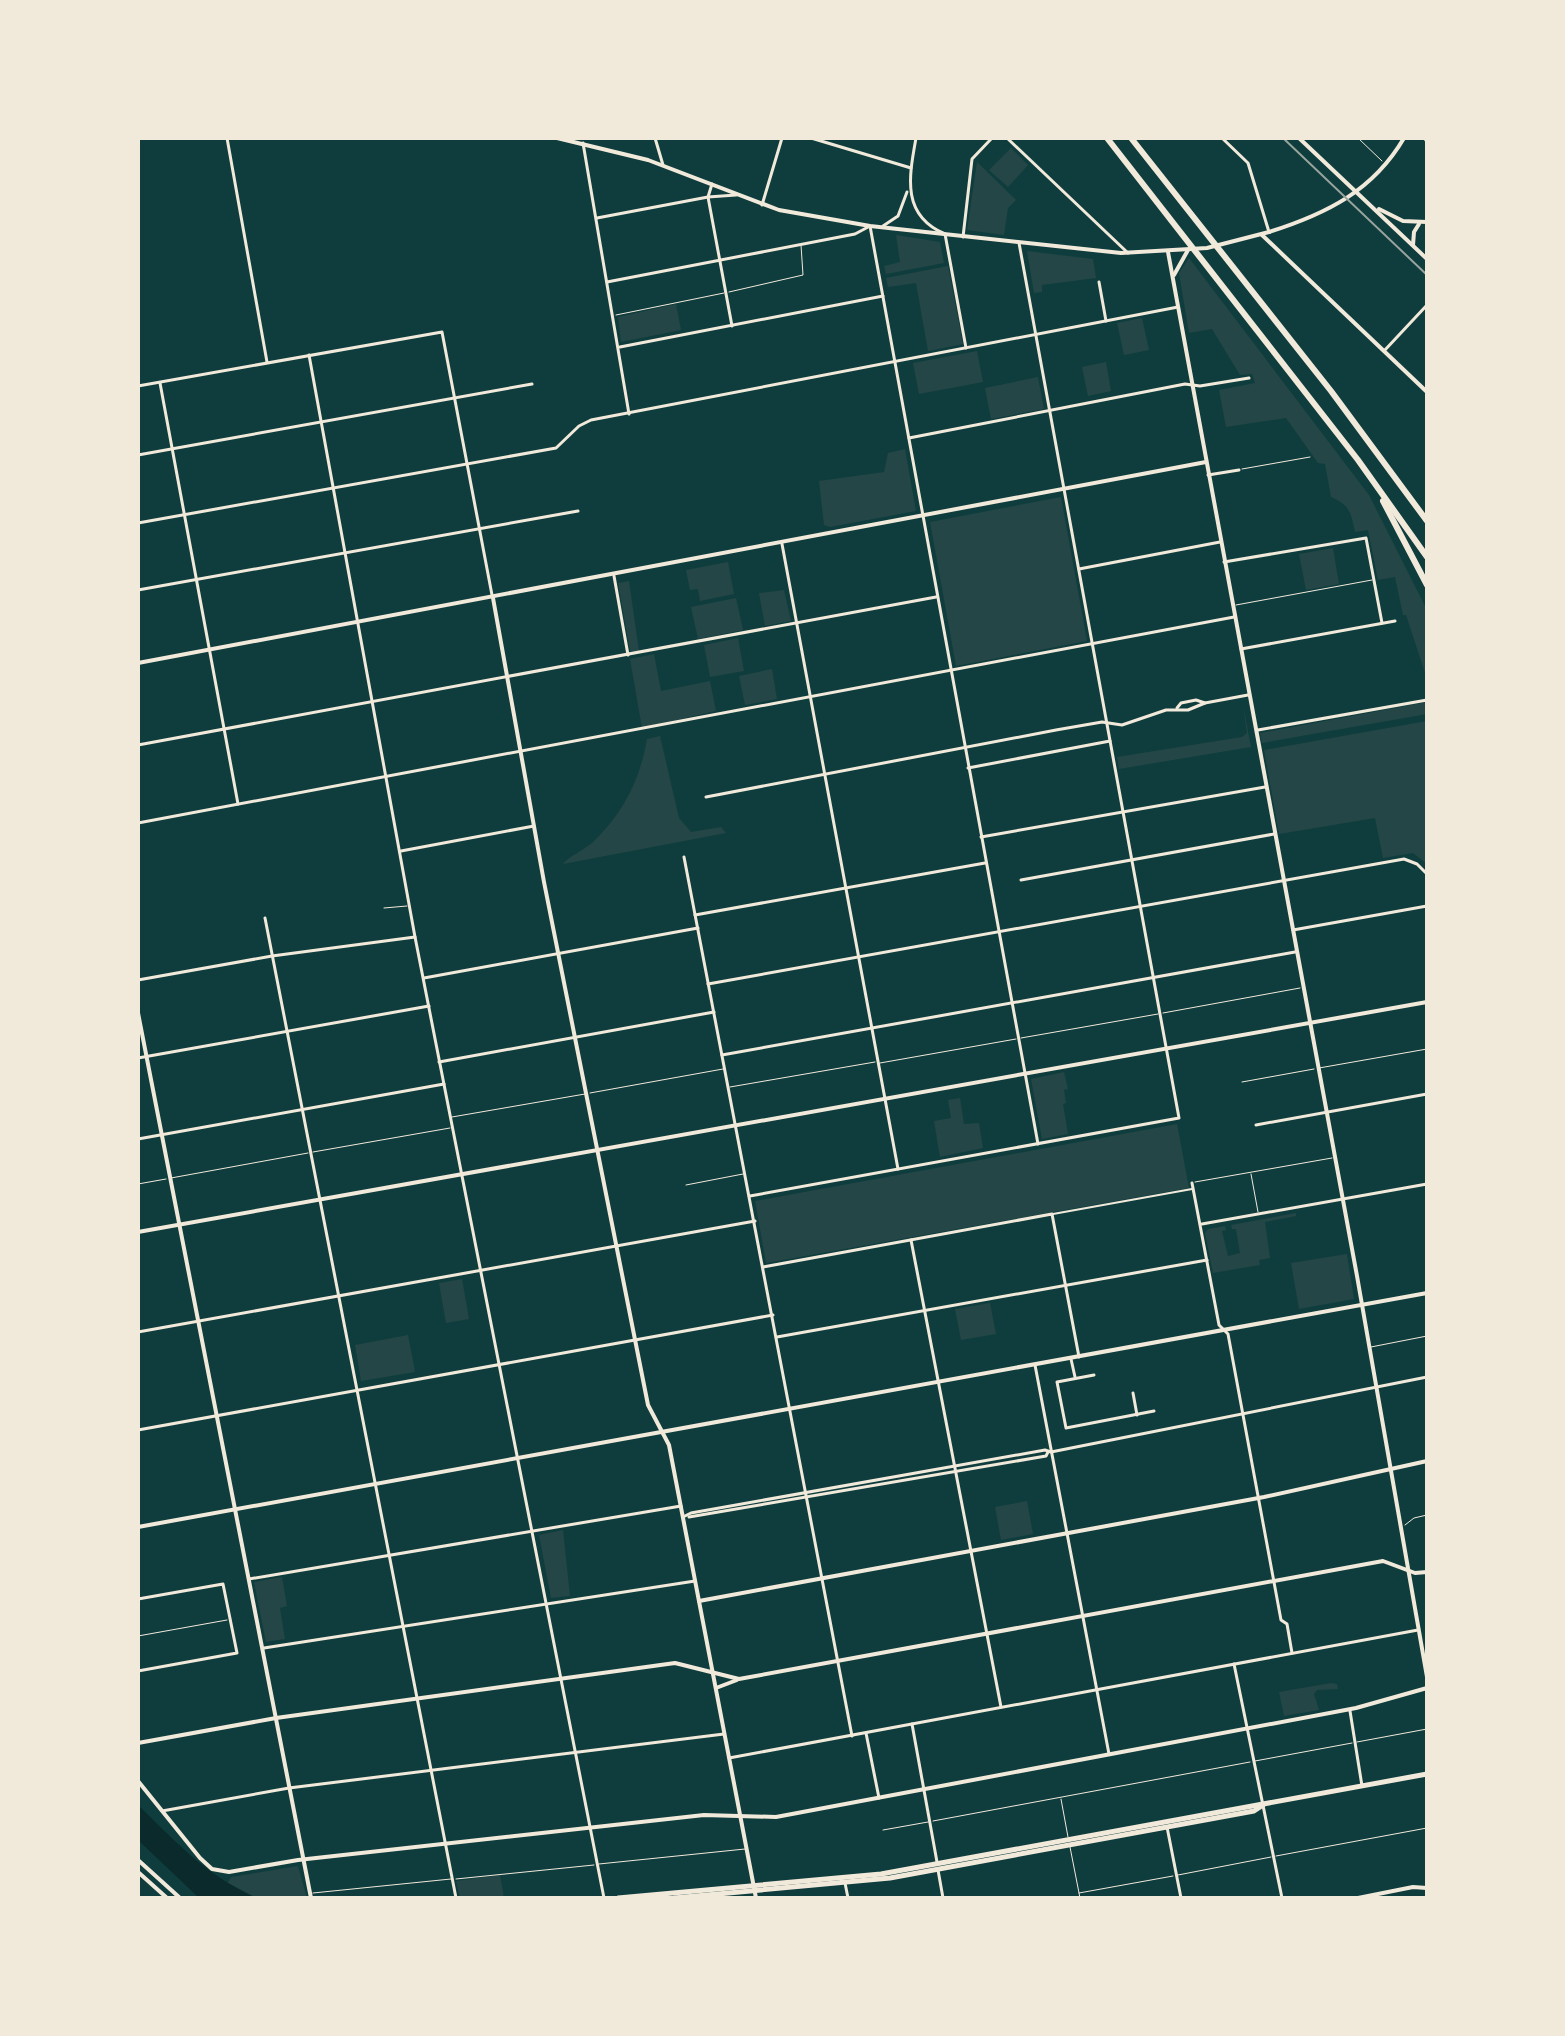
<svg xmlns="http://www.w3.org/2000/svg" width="1565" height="2036" viewBox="0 0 1565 2036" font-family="Lora,serif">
<rect width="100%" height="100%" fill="#0f3d3e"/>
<!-- green -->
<g fill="#244646">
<polygon points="1011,148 1028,165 1008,187 989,170"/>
<polygon points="977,162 1016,200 1008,208 1004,235 967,230"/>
<polygon points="896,235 940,242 944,263 886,274 884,266 900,262"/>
<polygon points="1027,251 1093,259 1096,278 1042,285 1042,292 1034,293"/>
<path d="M1189 258 1369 495 1427 610V679L1406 615H1403L1395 577 1378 580 1368 530 1355 532C1351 513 1350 505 1331 497L1325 464 1318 463 1286 418 1226 427 1219 390 1255 383 1252 374 1240 375 1212 329 1189 333 1179 273Z"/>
<polygon points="948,266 963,344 928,351 916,283 888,287 886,278"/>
<polygon points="676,304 681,330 621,342 618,317"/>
<polygon points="1142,318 1149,350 1124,355 1117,323"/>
<polygon points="977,351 983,382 919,394 913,363"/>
<polygon points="1106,362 1111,391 1088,396 1082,367"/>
<polygon points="1038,377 1044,409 991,419 985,388"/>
<polygon points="905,449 916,511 830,527 824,525 819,481 884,472 888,453"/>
<polygon points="1061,497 1087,641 956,666 930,522"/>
<polygon points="1333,548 1339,584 1306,590 1299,554"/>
<polygon points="728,562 734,594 700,601 698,589 690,590 686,570"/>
<polygon points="629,581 639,651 630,651 618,583"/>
<polygon points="784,590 791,621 765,626 759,593"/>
<polygon points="736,598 743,630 698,639 691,607"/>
<polygon points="738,638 744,671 710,677 704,645"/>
<polygon points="654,654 661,691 710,681 716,711 642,728 630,659"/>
<polygon points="772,669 777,699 745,705 739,676"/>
<polygon points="1427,702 1427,714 1262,743 1260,733"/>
<polygon points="1243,705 1251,747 1119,769 1117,757 1242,737 1247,733"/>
<polygon points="1427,721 1427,864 1413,853 1383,858 1375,818 1279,834 1264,750"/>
<path d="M660 736 679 818 691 832 721 827 726 833 563 864C567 858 583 850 592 843 623 814 640 780 647 739Z"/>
<polygon points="1064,1072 1068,1089 1064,1090 1066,1103 1063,1104 1068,1134 1042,1139 1031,1079"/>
<polygon points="960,1098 964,1124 979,1123 983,1148 940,1157 934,1121 951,1118 948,1100"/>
<polygon points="1177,1124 1189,1188 766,1263 755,1201"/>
<polygon points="1296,1213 1296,1216 1265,1222 1270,1258 1259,1260 1260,1265 1213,1273 1205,1233 1208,1229 1225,1226 1226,1230 1222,1231 1228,1256 1240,1253 1236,1229 1232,1229 1231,1225"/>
<polygon points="1347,1254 1354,1299 1299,1309 1291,1263"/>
<polygon points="462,1279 469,1319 446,1323 439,1283"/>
<polygon points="990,1303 996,1334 961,1340 955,1309"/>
<polygon points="408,1335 415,1372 361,1381 355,1345"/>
<polygon points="1027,1501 1033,1534 1001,1540 995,1507"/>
<polygon points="563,1530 570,1596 551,1598 539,1535"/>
<polygon points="282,1577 287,1606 280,1608 285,1639 266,1642 254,1582"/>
<polygon points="1331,1683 1337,1684 1338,1689 1317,1690 1314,1694 1319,1710 1284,1716 1279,1692"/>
<polygon points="298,1866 307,1898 257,1898 228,1883 231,1877"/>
<polygon points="500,1875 504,1898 460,1898 456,1881"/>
</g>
<!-- water -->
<path fill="#0a2a2b" d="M138 1805C180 1846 204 1873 256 1898H199L138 1840Z"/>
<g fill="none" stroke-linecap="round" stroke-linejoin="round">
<!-- service -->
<g stroke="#f1e9da" stroke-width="1">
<polyline points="1358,138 1382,161"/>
<polyline points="729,292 803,275 801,245"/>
<polyline points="616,315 724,293"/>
<polyline points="1242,469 1310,457"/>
<polyline points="1236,605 1372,580"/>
<polyline points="384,908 407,906"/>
<polyline points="1163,1013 1300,988"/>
<polyline points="1021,1038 1158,1014"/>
<polyline points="880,1063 1016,1039"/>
<polyline points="1319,1068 1427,1049"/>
<polyline points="1242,1082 1314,1069"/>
<polyline points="730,1087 875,1062"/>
<polyline points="590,1093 723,1069"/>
<polyline points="452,1117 585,1094"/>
<polyline points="313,1152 450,1128"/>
<polyline points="1251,1174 1258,1212"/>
<polyline points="171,1178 308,1153"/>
<polyline points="1195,1182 1332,1158"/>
<polyline points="138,1184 166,1179"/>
<polyline points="686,1185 743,1174"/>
<polyline points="1371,1347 1427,1336"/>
<polyline points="1405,1525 1414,1518 1427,1515"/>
<polyline points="138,1636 227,1620"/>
<polyline points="1357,1742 1427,1729"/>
<polyline points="1255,1761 1352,1743"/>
<polyline points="1061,1799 1068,1837"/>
<polyline points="933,1821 1250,1762"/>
<polyline points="883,1830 928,1822"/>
<polyline points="1070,1847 1080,1898"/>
<polyline points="1276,1856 1427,1828"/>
<polyline points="599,1864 745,1849"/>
<polyline points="1178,1875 1271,1857"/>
<polyline points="456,1879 594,1865"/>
<polyline points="313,1893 451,1879"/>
<polyline points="1079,1893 1173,1876"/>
</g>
<!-- pedestrian -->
<polyline stroke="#f1e9da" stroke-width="2" points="1053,1214 1192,1189"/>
<!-- minor -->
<g stroke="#f1e9da" stroke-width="3">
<polyline points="227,138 267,362"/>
<polyline points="655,138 663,165"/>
<polyline points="811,138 911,168"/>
<path d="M916 138C909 177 901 215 945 234L966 348"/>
<polyline points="1007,138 1128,253"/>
<polyline points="1222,138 1248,163 1269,232"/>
<polyline points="583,143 629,414"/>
<polyline points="712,184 708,197 732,326"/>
<polyline points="762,205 782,138"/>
<polyline points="597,218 708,197 736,195"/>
<polyline points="883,226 898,216 907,192"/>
<polyline points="963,237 972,159 992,138"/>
<polyline points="607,282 855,234 870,226 1038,1144"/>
<polyline points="1099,282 1106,321"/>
<polyline points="620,347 883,296"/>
<polyline points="1384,351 1427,305"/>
<polyline points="309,355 415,937 604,1898"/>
<polyline points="160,383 238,804"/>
<polyline points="138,386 442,332 492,595"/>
<polyline points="909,438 1185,384 1200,386 1249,378"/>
<polyline points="138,455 532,384"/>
<polyline points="1208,475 1239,470"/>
<polyline points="138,523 556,448 579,426 591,420 1178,307"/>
<polyline points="782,544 898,1169"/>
<polyline points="1224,562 1366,538 1382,623"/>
<polyline points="1079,569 1220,542"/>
<polyline points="614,576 628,655"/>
<polyline points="138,590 578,511"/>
<polyline points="1241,649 1395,621"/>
<polyline points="1177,708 1181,703 1196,700 1205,703"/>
<polyline points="1258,730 1427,700"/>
<polyline points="138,745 936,597"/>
<polyline points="968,768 1110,741"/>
<polyline points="706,797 1056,730 1102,722 1122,725 1166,710 1188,710 1205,703 1248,695"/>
<polyline points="138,823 1234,617"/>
<polyline points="981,837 1265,787"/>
<polyline points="401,851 534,826"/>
<polyline points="684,857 852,1736"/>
<polyline points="1021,880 1274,834"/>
<polyline points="695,915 985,863"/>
<polyline points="265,918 456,1898"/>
<polyline points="1293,930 1427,906"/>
<polyline points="424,978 698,928"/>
<polyline points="138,980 272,956 415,937"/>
<polyline points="708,984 1404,859 1417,864 1427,874"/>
<polyline points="722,1055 1295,952"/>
<polyline points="138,1058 429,1006"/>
<polyline points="439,1062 714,1012"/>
<polyline points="1256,1125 1427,1094"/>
<polyline points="138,1139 444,1084"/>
<polyline points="1192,1183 1219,1325 1228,1334 1281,1620 1287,1624 1292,1653"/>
<polyline points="750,1196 1179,1118 1019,243"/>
<polyline points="1202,1224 1427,1184"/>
<polyline points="911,1240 1001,1707"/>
<polyline points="763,1267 1052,1214 1079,1357"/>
<polyline points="138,1332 755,1221"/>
<polyline points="777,1337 1207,1260"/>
<polyline points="1071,1359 1075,1377"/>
<polyline points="1035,1365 1109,1754"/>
<polyline points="1094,1375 1057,1382 1066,1428 1154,1411"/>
<polyline points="1133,1393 1137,1415"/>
<polyline points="138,1430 773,1315"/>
<polyline points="683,1517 691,1513 1045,1450 1051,1452 1427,1377"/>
<polyline points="689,1517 1046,1456 1048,1452"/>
<polyline points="249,1579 681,1506"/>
<polyline points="138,1599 223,1584 237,1653 138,1671"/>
<polyline points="264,1648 695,1581"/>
<polyline points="1234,1664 1282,1898"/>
<polyline points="1350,1711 1362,1786"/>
<polyline points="912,1724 937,1862"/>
<polyline points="866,1733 879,1798"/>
<polyline points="729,1758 1418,1630"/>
<polyline points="162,1811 289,1788 724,1734"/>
<polyline points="1167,1827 1181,1898"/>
<polyline points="938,1870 943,1898"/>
<polyline points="845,1883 848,1898"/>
</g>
<!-- tertiary -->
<g stroke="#f1e9da" stroke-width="4">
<polyline points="557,138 648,160 779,210 870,226 1121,253 1207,248 1269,232"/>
<polyline points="1299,138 1427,259"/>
<polyline points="1425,138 1427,141"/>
<polyline points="1379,209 1403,221 1427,222"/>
<polyline points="1262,235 1427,392"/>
<polyline points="1413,245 1414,232 1419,224"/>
<polyline points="138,1013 311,1898"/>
<polyline points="138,1781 200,1858 212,1869 229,1872 298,1860 704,1815 776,1817 1356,1708 1427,1688"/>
</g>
<!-- secondary -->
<g stroke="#f1e9da" stroke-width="4">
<path d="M1269 232C1326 214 1373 191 1404 138"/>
<polyline points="1168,252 1357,1276 1427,1677"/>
<polyline points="1174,275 1188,250"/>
<polyline points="493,598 544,882 648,1405 669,1445 756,1898"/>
<polyline points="138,663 1206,462"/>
<polyline points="138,1232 1427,1002"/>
<polyline points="138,1527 1427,1293"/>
<polyline points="699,1601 1264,1497 1427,1461"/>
<polyline points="716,1688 737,1680"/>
<polyline points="138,1743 276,1718 675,1663 739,1679 1383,1561 1415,1573 1427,1572"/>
<polyline points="138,1860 180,1898"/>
<polyline points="138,1872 167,1898"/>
<polyline points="1358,1898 1413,1887 1427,1888"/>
</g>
<!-- primary -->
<g stroke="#f1e9da" stroke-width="5">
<polyline points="618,1898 881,1874 1427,1774"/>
<polyline points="674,1898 890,1878 1254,1811 1263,1805"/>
</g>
<!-- motorway -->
<g stroke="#f1e9da" stroke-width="6">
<polyline points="1107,138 1358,460 1427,557"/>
<polyline points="1131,138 1331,391 1427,521"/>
<polyline points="1383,501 1427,585"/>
</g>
<!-- rail -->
<polyline stroke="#97a49c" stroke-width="2" points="1283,138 1427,275"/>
</g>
<!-- border -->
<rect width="1565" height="2036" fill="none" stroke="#f1e9da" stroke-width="280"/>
</svg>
